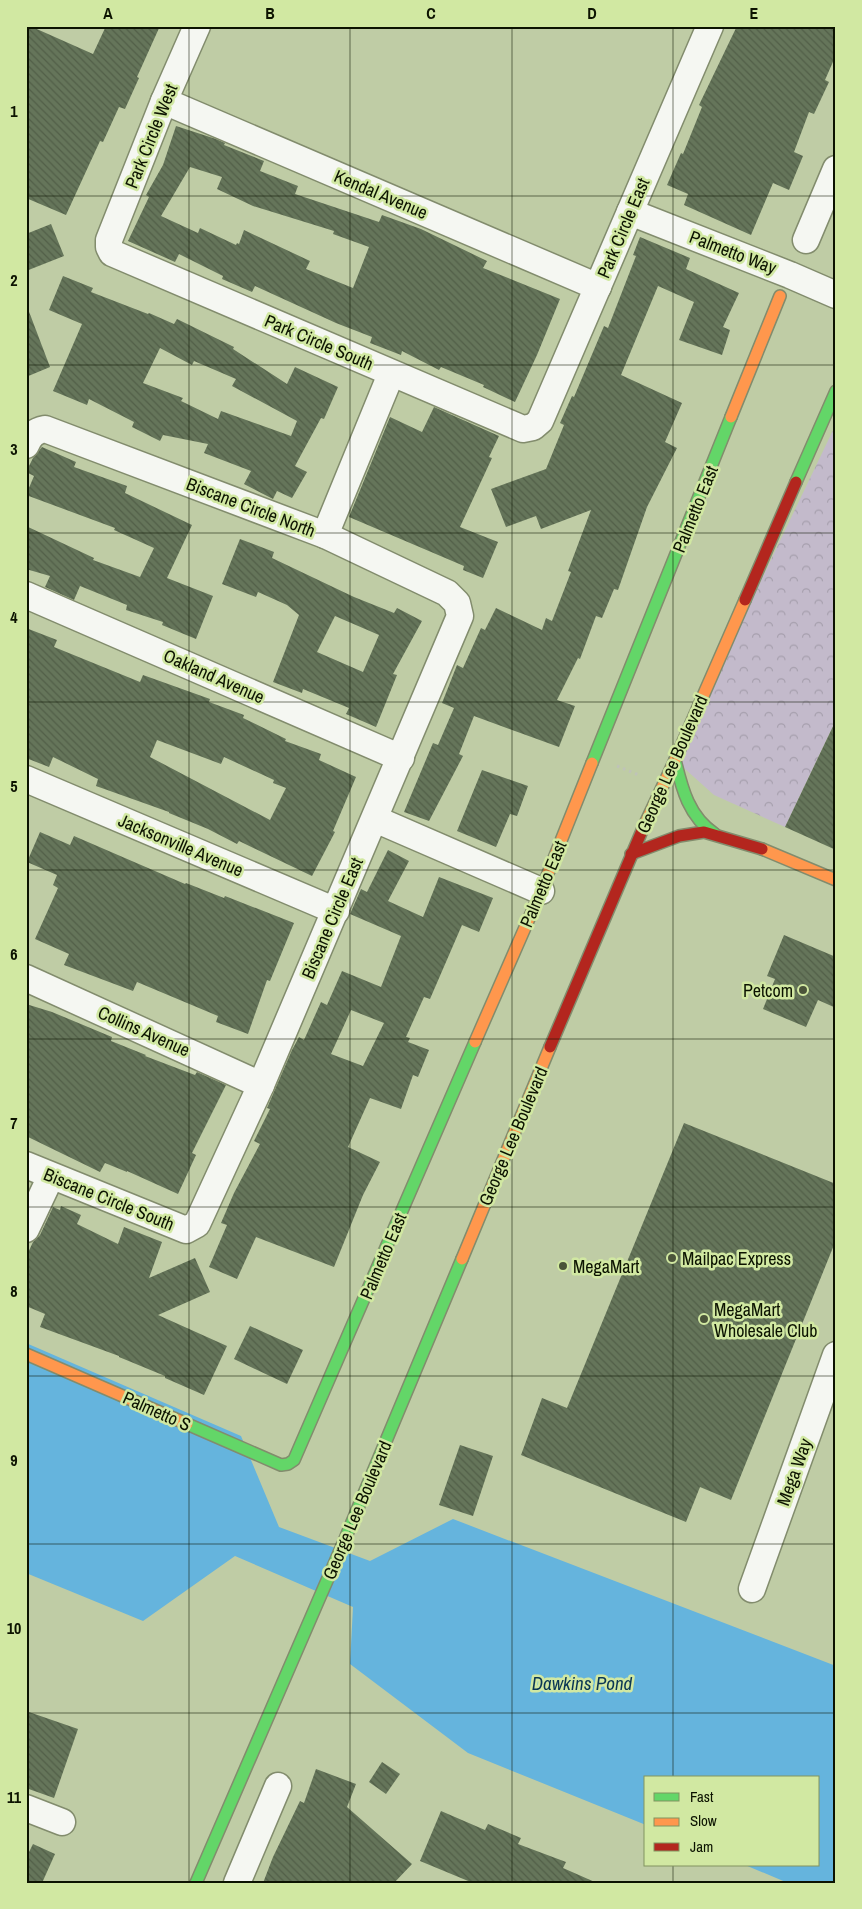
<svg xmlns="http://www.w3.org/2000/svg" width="862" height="1909" viewBox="0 0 862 1909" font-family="'Archivo Narrow',sans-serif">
<defs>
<pattern id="park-crowns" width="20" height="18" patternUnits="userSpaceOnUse" patternTransform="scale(1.25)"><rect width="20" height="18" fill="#c3bacb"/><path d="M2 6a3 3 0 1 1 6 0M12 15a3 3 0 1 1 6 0" fill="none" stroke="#a69fad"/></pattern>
<pattern id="building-back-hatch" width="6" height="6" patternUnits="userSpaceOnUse" patternTransform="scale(1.25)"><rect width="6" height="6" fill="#65755a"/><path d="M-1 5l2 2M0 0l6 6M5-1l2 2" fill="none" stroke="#525f48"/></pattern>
</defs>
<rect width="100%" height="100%" fill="#bfcca5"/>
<!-- park -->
<polygon fill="url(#park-crowns)" points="836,424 836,720 785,827 714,795 675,760"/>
<!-- water -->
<polygon fill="#65b4dd" points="26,1343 241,1436 279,1527 370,1561 453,1519 836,1666 836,1883 788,1883 745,1865 818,1865 818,1778 646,1778 646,1825 468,1753 350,1664 353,1607 235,1556 143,1621 26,1573"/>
<!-- building -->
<g fill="url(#building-back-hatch)" fill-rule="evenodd">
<polygon points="26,26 30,26 93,54 106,26 160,26 137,77 139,78 125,109 119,107 103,142 100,141 66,215 26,198"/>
<polygon points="737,26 836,26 836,55 825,80 829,82 814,114 809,112 794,152 803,156 789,190 773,183 751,235 684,205 688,194 667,185 681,153 683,154 702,107 699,105"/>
<path d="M176 126 216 139 225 143 224 145 264 161 260 171 298 186 295 194 379 222 382 215 421 229 487 261 483 268 560 299 537 355 515 402 483 387 484 385 441 367 439 370 402 351 401 355 370 343 372 337 336 323 255 286 252 292 222 279 223 276 179 254 175 262 128 241 149 197 146 195 163 165ZM190 167 222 177 217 189 253 206 334 231 333 234 369 247 353 288 306 269 310 261 244 230 239 244 237 243 236 245 200 228 198 233 161 216Z"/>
<polygon points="51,224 64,256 26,271 26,234"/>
<polygon points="640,237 690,258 686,269 739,293 723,327 730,330 722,355 679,340 694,302 658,286 621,375 682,403 665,442 677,448 647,507 618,590 614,589 602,618 596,616 580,659 578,658 557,700 575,706 559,747 474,716 459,754 463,756 429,821 404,812 433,743 438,745 454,708 442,703 457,665 463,668 481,628 485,630 496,608 542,630 546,618 552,621 571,572 568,571 591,510 541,529 536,516 506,527 491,489 546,469 564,425 560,423 572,396 574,397 604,326 608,328 636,256 633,255"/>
<path d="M63 276 93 288 91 292 148 314 149 313 174 324 177 319 234 347 233 349 287 384 295 367 338 387 324 419 321 418 295 466 307 472 292 498 277 491 273 499 244 484 251 471 204 453 208 444 163 435 160 441 132 427 134 422 89 399 87 405 53 391 82 324 49 310ZM160 348 192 365 194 361 236 379 232 386 297 421 291 436 221 411 218 419 181 401 183 398 143 383Z"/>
<polygon points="28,309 50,367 26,377 26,310"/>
<polygon points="434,407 499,436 489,457 492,458 460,527 498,542 483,578 463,570 464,566 349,517 390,417 422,432"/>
<polygon points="42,447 76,462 74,467 127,486 125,493 192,525 167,578 213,596 196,639 162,625 163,622 126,610 127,605 80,586 74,600 45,587 50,576 26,569 26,526 94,558 93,560 140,577 154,548 114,530 115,528 26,495 34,476 26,472 33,458"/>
<path d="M240 539 274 552 272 558 354 597 394 613 397 608 422 621 393 674 397 675 376 727 346 714 349 708 303 689 302 693 273 682 299 615 287 605 258 592 256 597 222 584ZM335 616 379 635 363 672 317 652Z"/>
<path d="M26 628 57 640 54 647 140 682 143 675 210 699 209 702 244 715 243 718 286 739 285 741 321 754 319 760 356 777 333 831 335 832 312 876 239 841 237 844 208 829 169 813V812L96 786 98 779 53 757 49 767 26 758ZM157 740 221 764 224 757 274 780 273 783 286 788 270 820 150 757Z"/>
<polygon points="836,720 836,850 785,827"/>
<polygon points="482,770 528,786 517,816 510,814 496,847 457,831"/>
<polygon points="40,832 70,845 74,836 185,884 186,883 224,898 225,896 294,923 270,981 267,980 248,1034 216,1022 218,1016 137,982 133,991 64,965 69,954 35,939 58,888 53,885 57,875 27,862"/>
<path d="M388 850 409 861 388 901 423 917 439 877 493 898 479 932 462 925 430 999 424 997 406 1037 410 1038 408 1042 429 1050 418 1077 413 1075 401 1109 370 1098 348 1147 380 1162 363 1195 334 1267 256 1237 237 1279 209 1267 227 1225 221 1223 234 1193 260 1144 254 1141 270 1109 267 1108 292 1050 299 1037 304 1040 321 1002 327 1005 342 971 381 987 401 936 350 914 361 889 367 892ZM351 1010 384 1023 363 1066 331 1054Z"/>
<polygon points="784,935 836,957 836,1008 818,1000 806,1027 763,1009 775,979 767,976"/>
<polygon points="26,1004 52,1012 112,1037 111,1041 146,1055 145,1056 195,1075 197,1072 226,1085 192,1153 196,1155 178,1194 127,1171 127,1172 105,1163 100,1172 26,1136"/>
<polygon points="684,1123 836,1184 836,1240 731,1500 700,1487 686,1522 521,1455 542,1398 567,1408"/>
<polygon points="61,1206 81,1215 77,1224 118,1244 124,1227 162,1242 149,1278 195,1258 210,1292 158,1315 227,1346 204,1395 165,1378 165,1376 119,1357 119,1356 40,1327 45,1314 26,1306 26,1257 33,1242 40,1235 53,1207 60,1210"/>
<polygon points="250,1326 303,1350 287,1384 234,1359"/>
<polygon points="460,1445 493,1456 473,1516 439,1505"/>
<polygon points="26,1711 78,1729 54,1798 26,1788"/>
<polygon points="382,1762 400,1774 386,1794 369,1782"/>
<polygon points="316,1769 356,1784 347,1807 412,1864 394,1883 263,1883 273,1857 300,1801 304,1803"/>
<polygon points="441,1811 485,1830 488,1824 521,1838 518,1844 566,1862 563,1868 597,1883 473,1883 420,1861"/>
<polygon points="33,1844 55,1854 42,1883 26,1883 26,1858"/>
</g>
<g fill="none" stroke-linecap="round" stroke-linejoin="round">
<!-- street casing -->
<g stroke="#828c6d" stroke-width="29">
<g id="street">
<polyline points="197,26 164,101 109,240 109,247 112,253 523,429 533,427 540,421 710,26"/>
<polyline points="164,101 598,287"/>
<polyline points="630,212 790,275 836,295"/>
<polyline points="806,240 836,169"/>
<path d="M26 445C30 435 35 431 45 429L325 535 447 593 457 603 460 616 261 1085 197 1224 186 1230 26 1165"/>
<polyline points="325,535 391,374"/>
<polyline points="26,595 401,758"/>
<polyline points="26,779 336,911"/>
<polyline points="375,819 541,891"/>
<polyline points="26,978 261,1085"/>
<polyline points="26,1229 51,1176"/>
<polyline points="752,1589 836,1355"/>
<polyline points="26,1808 62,1822"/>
<polyline points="237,1883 278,1786"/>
</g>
</g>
<!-- fast casing -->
<g stroke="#828c6d" stroke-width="14">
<g id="fast">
<polyline points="796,482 836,391"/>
<path d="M675 760C682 789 689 817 715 834"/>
<polyline points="592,763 731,417"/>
<polyline points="187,1424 281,1465 288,1464 294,1460 475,1042"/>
<polyline points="196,1883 345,1539 462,1259"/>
</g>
</g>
<!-- slow casing -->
<g stroke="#828c6d" stroke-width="14">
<g id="slow">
<polyline points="731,417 780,296"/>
<polyline points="644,826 675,760 745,600"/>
<polyline points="762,849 836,880"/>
<polyline points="475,1042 541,891 592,763"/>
<polyline points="462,1259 550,1047"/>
<polyline points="26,1354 187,1424"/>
</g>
</g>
<!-- jam casing -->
<g stroke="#828c6d" stroke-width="14">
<g id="jam">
<polyline points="745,600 796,482"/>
<polyline points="631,854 679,836 704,832 762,849"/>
<polyline points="550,1047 644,826"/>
</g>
</g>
<!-- path -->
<polyline stroke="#bfc3b8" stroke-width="3" stroke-dasharray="2.5 4" stroke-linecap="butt" points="617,766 641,776"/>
<!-- street -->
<use href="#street" stroke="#f5f7f2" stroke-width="26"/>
<!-- fast -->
<use href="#fast" stroke="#63d668" stroke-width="11"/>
<!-- slow -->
<use href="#slow" stroke="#ff974d" stroke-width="11"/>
<!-- jam -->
<use href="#jam" stroke="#b3261e" stroke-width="11"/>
</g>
<!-- grid -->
<path fill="none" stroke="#0c1300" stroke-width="1" stroke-opacity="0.55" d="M189 26V1883M350 26V1883M512 26V1883M673 26V1778M26 196H836M26 365H836M26 533H836M26 702H836M26 870H836M26 1039H836M26 1207H836M26 1376H836M26 1544H836M26 1713H836M673 1865V1883"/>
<!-- markers -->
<g fill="#4b543a" stroke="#d1e8a2" stroke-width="2">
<circle cx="803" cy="990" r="5"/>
<circle cx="672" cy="1258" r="5"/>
<circle cx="563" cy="1266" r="5"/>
<circle cx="704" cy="1319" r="5"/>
</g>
<g text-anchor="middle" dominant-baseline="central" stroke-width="5" stroke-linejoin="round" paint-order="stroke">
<!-- street labels -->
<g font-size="18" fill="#0c1300" stroke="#d1e8a2">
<text transform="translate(151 136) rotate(-68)">Park Circle West</text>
<text transform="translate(381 194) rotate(23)">Kendal Avenue</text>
<text transform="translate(623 228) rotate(-67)">Park Circle East</text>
<text transform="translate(733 252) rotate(21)">Palmetto Way</text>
<text transform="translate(319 342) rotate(23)">Park Circle South</text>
<text transform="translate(251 507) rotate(21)">Biscane Circle North</text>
<text transform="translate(695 509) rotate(-68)">Palmetto East</text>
<text transform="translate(214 676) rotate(24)">Oakland Avenue</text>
<text transform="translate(672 764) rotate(-66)">George Lee Boulevard</text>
<text transform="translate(181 845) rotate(23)">Jacksonville Avenue</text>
<text transform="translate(543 884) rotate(-67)">Palmetto East</text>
<text transform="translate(332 918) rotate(-67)">Biscane Circle East</text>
<text transform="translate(144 1031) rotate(24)">Collins Avenue</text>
<text transform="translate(513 1136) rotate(-67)">George Lee Boulevard</text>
<text transform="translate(109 1199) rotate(22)">Biscane Circle South</text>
<text transform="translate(383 1256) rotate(-67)">Palmetto East</text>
<text transform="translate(157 1411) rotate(24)">Palmetto S</text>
<text transform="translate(794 1472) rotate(-70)">Mega Way</text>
<text transform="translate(357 1510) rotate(-67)">George Lee Boulevard</text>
</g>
<!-- poi labels -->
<g font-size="18" fill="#0c1300" stroke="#d1e8a2" text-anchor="start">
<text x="793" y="990" text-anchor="end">Petcom</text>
<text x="682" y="1258">Mailpac Express</text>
<text x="573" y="1266">MegaMart</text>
<text x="714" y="1309">MegaMart<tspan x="714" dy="21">Wholesale Club</tspan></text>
</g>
<!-- water labels -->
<g font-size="19" font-style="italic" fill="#0a3654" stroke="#d1e8a2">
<text x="582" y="1683">Dawkins Pond</text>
</g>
</g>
<!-- border -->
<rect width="862" height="1909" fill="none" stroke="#d1e8a2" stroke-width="55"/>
<!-- legend -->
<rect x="644" y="1776" width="175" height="90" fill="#d1e8a2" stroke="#829361"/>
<rect x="654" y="1793" width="25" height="8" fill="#63d668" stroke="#829361"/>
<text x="690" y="1802" font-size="15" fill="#0c1300">Fast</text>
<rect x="654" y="1818" width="25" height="8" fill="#ff974d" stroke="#829361"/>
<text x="690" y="1826" font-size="15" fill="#0c1300">Slow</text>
<rect x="654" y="1843" width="25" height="8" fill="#b3261e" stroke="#829361"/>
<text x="690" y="1852" font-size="15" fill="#0c1300">Jam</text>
<rect x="28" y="28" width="806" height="1854" fill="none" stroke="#0c1300" stroke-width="2"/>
<g font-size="16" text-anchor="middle" font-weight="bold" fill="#0c1300">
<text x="108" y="19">A</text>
<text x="270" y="19">B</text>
<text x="431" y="19">C</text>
<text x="592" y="19">D</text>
<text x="754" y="19">E</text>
<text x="14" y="117">1</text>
<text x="14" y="286">2</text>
<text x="14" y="455">3</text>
<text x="14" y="623">4</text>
<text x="14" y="792">5</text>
<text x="14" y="960">6</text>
<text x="14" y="1129">7</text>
<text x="14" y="1297">8</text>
<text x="14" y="1466">9</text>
<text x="14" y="1634">10</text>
<text x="14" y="1803">11</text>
</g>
</svg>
